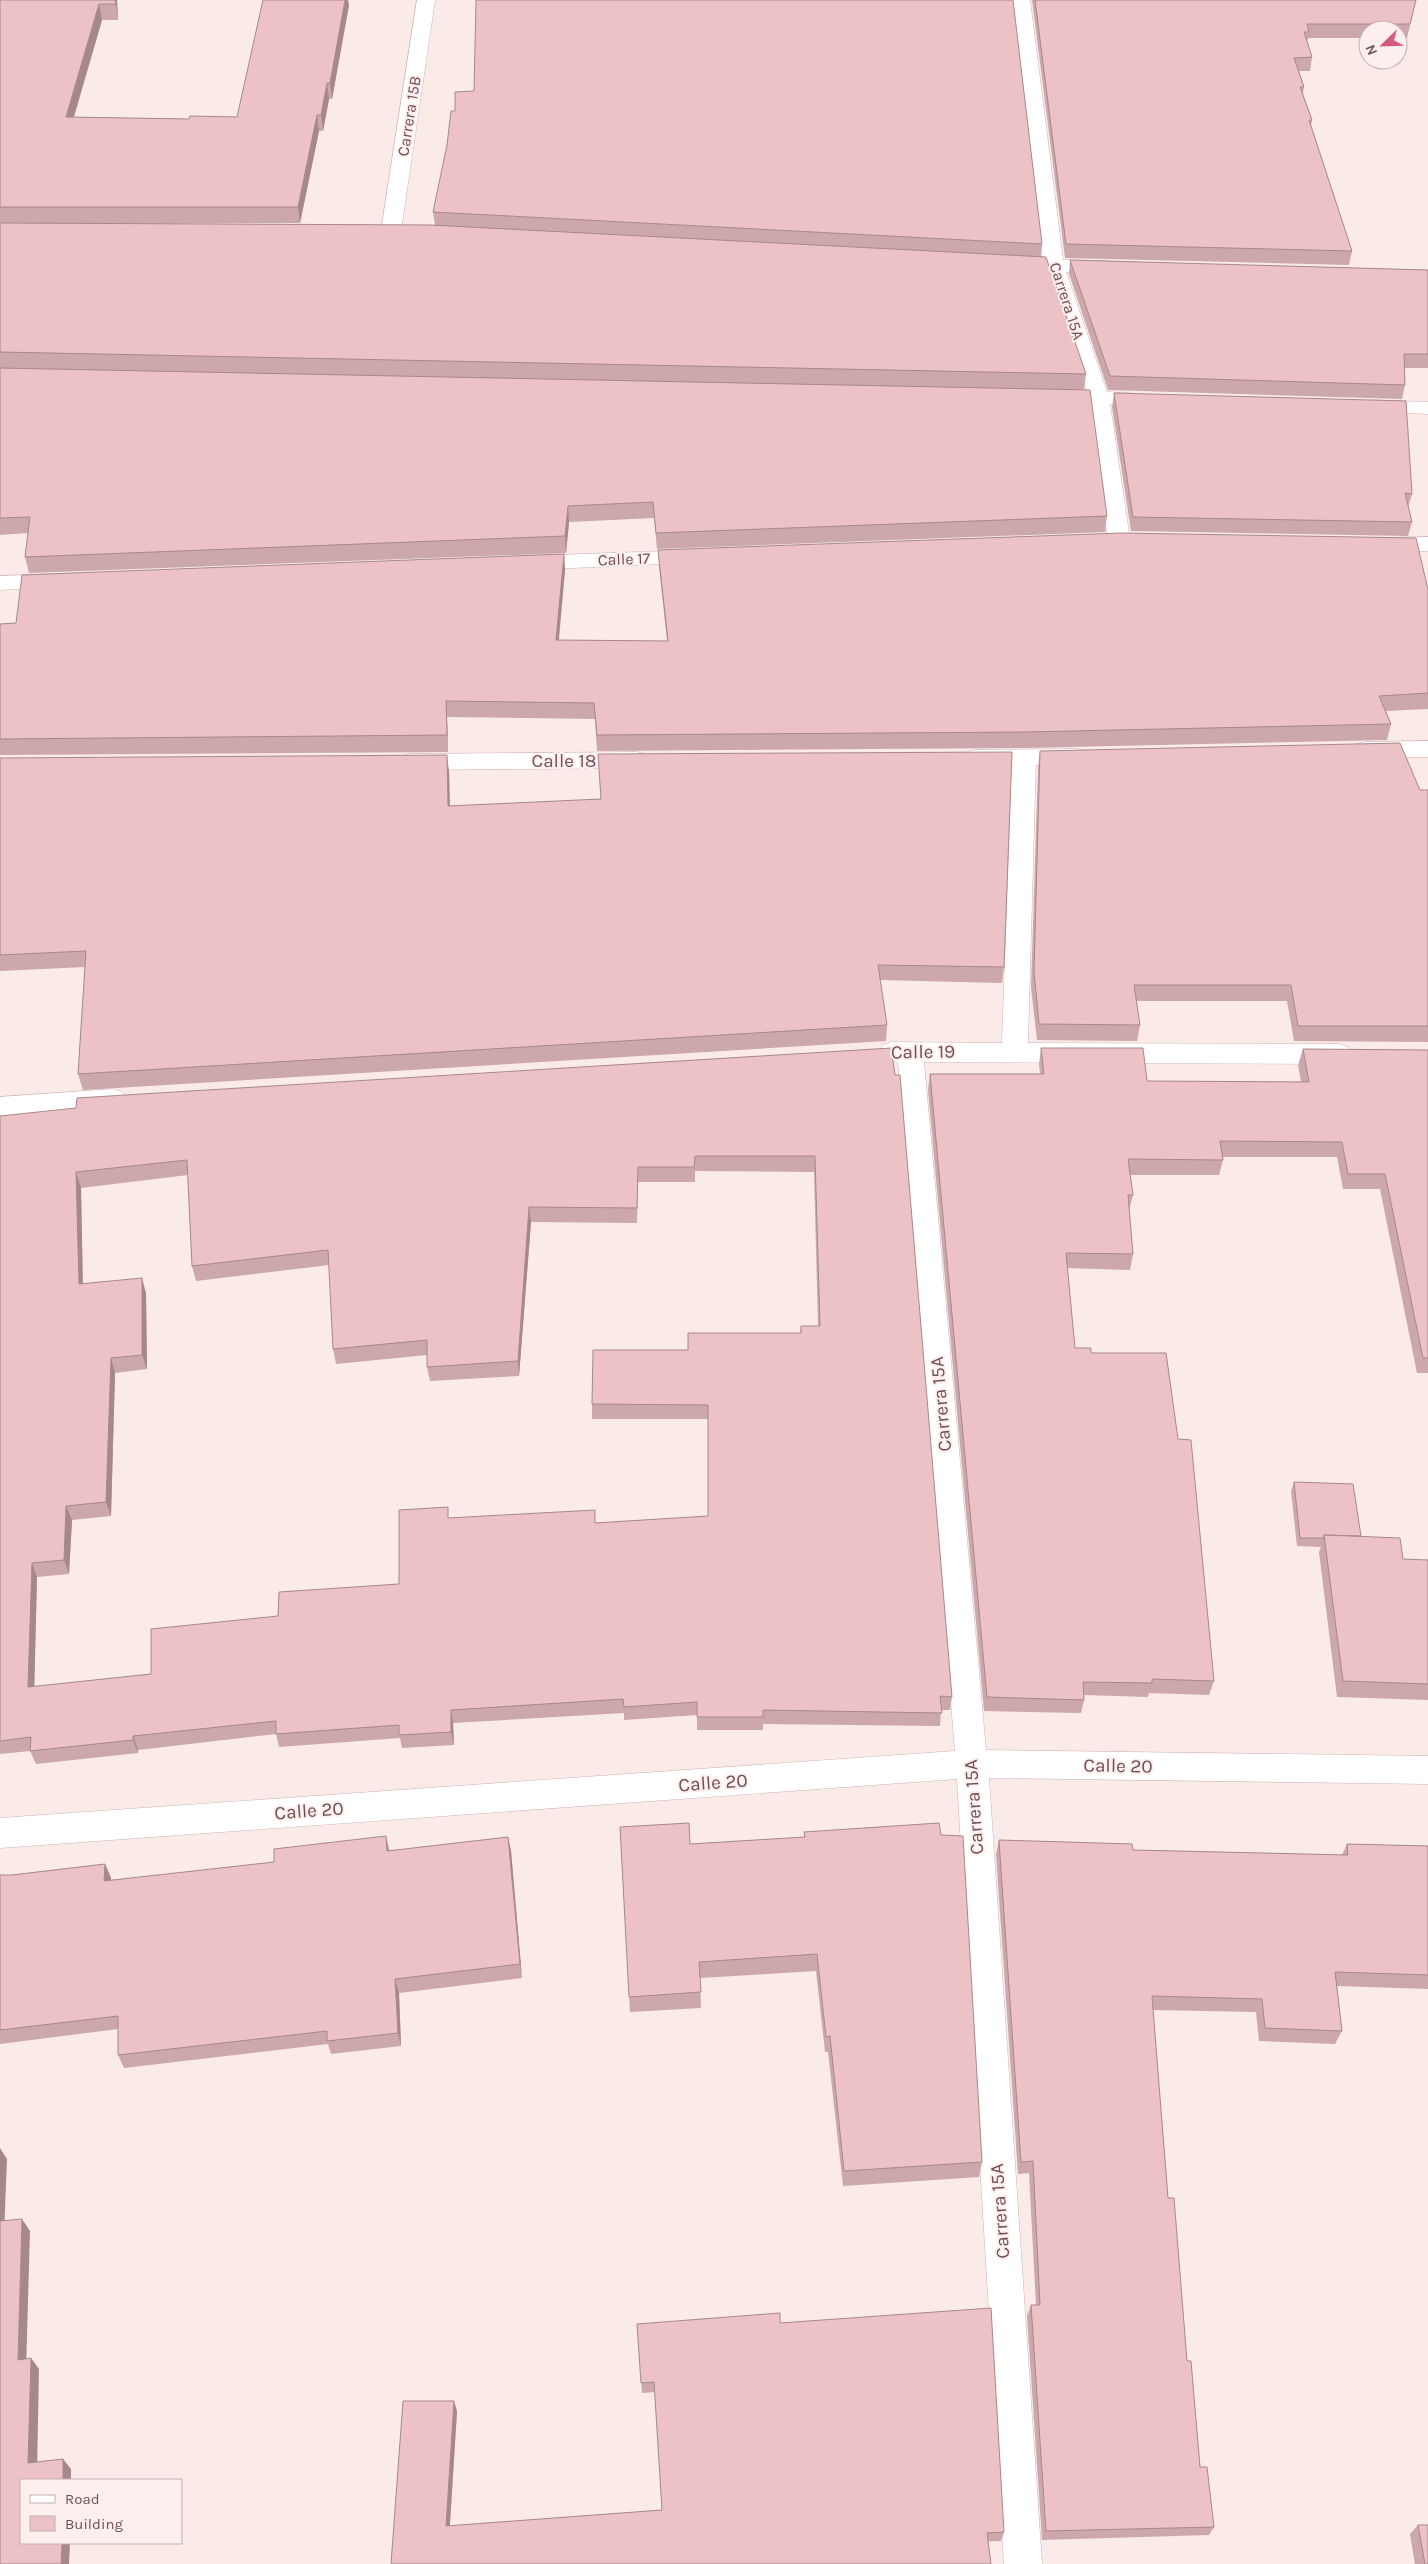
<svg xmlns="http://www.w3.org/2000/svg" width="1428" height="2564" viewBox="0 0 1428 2564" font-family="Karla,sans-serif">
<rect width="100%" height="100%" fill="#faeae8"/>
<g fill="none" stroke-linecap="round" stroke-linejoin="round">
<!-- street casing -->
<g stroke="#cfb4b6" stroke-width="1">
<g id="street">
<polygon points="417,0 435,0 401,231 398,235 384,235 381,231"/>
<polygon points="1012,0 1030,0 1063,260 1108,261 1115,263 1118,267 1115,271 1066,272 1107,392 1158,395 1161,399 1158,403 1110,404 1130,540 1127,545 1119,547 1111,545 1108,540 1090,404 1047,401 1044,397 1047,393 1087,391 1046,271 1006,268 1003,264 1006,260 1043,259"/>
<polygon points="1369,400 1428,402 1428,414 1362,410 1359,406 1362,402"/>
<polygon points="1428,537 1428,551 1380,552 1372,550 1369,545 1372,540 1380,538"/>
<polygon points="697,550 705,552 708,557 705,562 528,570 520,568 517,563 520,558 528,556"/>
<polygon points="60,574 68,576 71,581 68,586 0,590 0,576"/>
<polygon points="1024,750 1032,752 1036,758 1028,1043 1339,1044 1348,1047 1352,1054 1348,1061 1339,1064 924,1062 986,1750 1428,1756 1428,1784 989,1778 1042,2564 1004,2564 957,1779 0,1848 0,1818 955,1751 898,1062 883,1059 879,1052 883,1045 892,1042 1002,1043 1012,758 1016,752"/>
<polygon points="113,1089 122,1092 126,1099 122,1106 113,1109 0,1117 0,1097"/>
</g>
</g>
<!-- secondary casing -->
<g stroke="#d2b2b4" stroke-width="1">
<g id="secondary">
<polygon points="1428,741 1428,757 1365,758 1357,756 1353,750 1357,744 1365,742"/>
<polygon points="1077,749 1085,751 1089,757 1085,763 1077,765 975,766 967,764 963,758 967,752 975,750"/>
<polygon points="637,752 645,754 649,760 645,766 637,768 410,770 402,768 398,762 402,756 410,754"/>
</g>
</g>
<!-- street -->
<use href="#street" fill="#fff" fill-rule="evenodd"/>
<!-- secondary -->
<use href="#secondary" fill="#fff" fill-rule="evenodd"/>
</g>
<!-- wall -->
<g fill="#cca7ab" fill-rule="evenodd">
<polygon points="0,0 117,0 118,20 102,20 74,117 189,119 237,117 349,5 332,99 329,99 323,131 319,131 300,223 52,223 435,225 433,212 1042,244 1041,256 1086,374 1084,390 1107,516 1105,532 657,549 654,518 569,522 566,553 29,573 25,557 28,533 0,535"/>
<polygon points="1032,0 1416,0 1407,38 1398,38 1398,30 1368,30 1368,38 1308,38 1307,42 1312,57 1310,71 1299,71 1304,87 1303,94 1312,120 1311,126 1352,251 1349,265 1065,258"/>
<polygon points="1070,260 1428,270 1428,368 1404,368 1405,385 1402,399 1108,390 1069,274"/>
<polygon points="1114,393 1412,494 1408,507 1412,522 1408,536 1131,531 1112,407"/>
<polygon points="658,550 1428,590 1428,709 1386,711 1391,724 1387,740 1024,748 597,751 595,719 447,717 448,752 0,755 0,624 16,623 564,554 565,570 559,640 667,641 659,567"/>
<polygon points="1040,751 1420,790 1428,790 1428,1042 1294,1041 1287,1001 1136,1001 1140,1025 1137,1041 1037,1040 1031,987 1038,768"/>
<polygon points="598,754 1004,967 1002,983 880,980 887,1025 886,1041 83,1090 78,1074 85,967 0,971 0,758 449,771 450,806 601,799"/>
<path d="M891 1048 952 1697 950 1710H941L940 1726 763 1724V1730H697V1715L624 1720V1713L453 1723 454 1745 402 1748 400 1738 279 1747 276 1734 138 1750V1753L36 1764 30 1751 0 1754V1116ZM695 1171 814 1172 818 1326H801L800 1333 688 1350 592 1404V1419H708V1516L596 1523 450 1518 399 1584 278 1616 151 1674 34 1687 37 1577 69 1574 72 1520 111 1516 115 1373 147 1369 146 1293 83 1284 81 1188 188 1175 192 1266 196 1281 329 1265 333 1349 336 1364 427 1355V1367L430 1381 519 1376 531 1222 637 1223 638 1182H695Z"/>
<polygon points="1041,1048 1147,1081 1301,1082 1298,1065 1303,1049 1428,1050 1428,1373 1417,1373 1380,1189 1343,1189 1337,1157 1222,1157 1223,1160 1219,1175 1130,1175 1133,1195 1129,1210 1133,1254 1130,1270 1067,1268 1075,1348 1091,1353 1214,1681 1209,1695 1149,1693 1148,1697 1084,1695 1084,1700 1081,1713 984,1711 928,1090 930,1074 1040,1074 1039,1064"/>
<polygon points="1294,1482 1361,1536 1403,1559 1428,1560 1428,1700 1337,1697 1319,1552 1321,1547 1297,1546 1291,1491"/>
<polygon points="620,1827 690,1844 804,1837 804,1832 982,2162 979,2177 843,2186 828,2052 825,2052 816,1971 700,1978 701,2008 630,2012"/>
<polygon points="508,1837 511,1851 522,1978 399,1993 401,2046 331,2054 328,2044 124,2068 118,2055 118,2029 0,2044 0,1875 12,1875 105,1864 111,1878 111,1880 389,1851"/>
<polygon points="999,1840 1133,1850 1342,1855 1347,1844 1428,1846 1428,1989 1337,1986 1342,2031 1335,2044 1259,2041 1256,2012 1153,2010 1168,2198 1187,2361 1200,2467 1214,2527 1209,2535 1042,2540 1027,2316 1031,2305 1036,2305 1029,2173 1018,2174 996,1854"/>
<polygon points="780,2323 1004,2532 1001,2541 391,2564 457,2411 450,2526 662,2510 655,2392 642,2393 637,2324"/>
<polygon points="1418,2525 1428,2564 1415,2564 1410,2534"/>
</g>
<!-- shaded-wall -->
<g fill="#a6888b">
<polygon points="115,0 117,0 118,20 116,4"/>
<polygon points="345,0 348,0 349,5 332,99 330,83"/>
<polygon points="99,4 102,20 69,133 66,117"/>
<polygon points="327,83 329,99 323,131 321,115"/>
<polygon points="317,115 319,131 300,223 298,207"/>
<polygon points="568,506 569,522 566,553 565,536"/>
<polygon points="564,554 565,570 557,656 556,640"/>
<polygon points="446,701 447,717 448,752 447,735"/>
<polygon points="447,755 449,771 450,822 448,806"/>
<polygon points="76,1172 81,1188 83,1299 79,1284"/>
<polygon points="529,1207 531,1222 519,1376 518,1361"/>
<polygon points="142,1278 146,1293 147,1369 142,1355"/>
<polygon points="111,1358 115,1373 111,1516 106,1502"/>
<polygon points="66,1506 72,1520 69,1574 64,1560"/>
<polygon points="32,1563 37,1577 34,1701 28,1687"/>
<polygon points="451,1710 453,1723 454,1745 451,1732"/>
<polygon points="133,1736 138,1750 138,1753 133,1740"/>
<polygon points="386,1836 389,1850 390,1865 387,1851"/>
<polygon points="508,1837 511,1851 522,1978 520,1964"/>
<polygon points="105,1864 111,1878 111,1895 104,1881"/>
<polygon points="395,1979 399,1993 401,2046 398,2033"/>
<polygon points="0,2148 7,2159 4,2234 0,2228"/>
<polygon points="22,2219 30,2231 26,2371 18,2360"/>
<polygon points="31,2358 39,2369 37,2473 28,2463"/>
<polygon points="454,2401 457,2411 449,2536 446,2526"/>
<polygon points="63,2459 71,2469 71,2480 63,2480"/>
<polygon points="62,2543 70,2543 69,2564 61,2564"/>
</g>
<!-- building -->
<g fill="#edc2c7" stroke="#a6888b" fill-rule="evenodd">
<polygon points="0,0 115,0 116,4 99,4 66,117 189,119 190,116 237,117 263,0 345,0 330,83 327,83 321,115 317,115 298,207 0,207"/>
<polygon points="476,0 1013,0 1042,244 433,212 447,145 451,111 455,111 455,92 474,91"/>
<polygon points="1035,0 1416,0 1410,24 1307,24 1309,32 1304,32 1312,57 1294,58 1304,87 1300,87 1312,120 1309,120 1352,251 1066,244"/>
<polygon points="0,223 430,225 1046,257 1086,374 0,352"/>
<polygon points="1070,260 1428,270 1428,354 1404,354 1405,385 1110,376"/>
<polygon points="0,368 1090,390 1107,516 656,533 653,502 568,506 565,536 25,557 30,517 0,518"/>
<polygon points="1114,393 1406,401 1412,494 1405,493 1412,522 1133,517"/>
<polygon points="1121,533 1416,538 1428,590 1428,693 1379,696 1391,724 1026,732 597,735 594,703 446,701 447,735 0,739 0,624 16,623 22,575 564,554 556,640 668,641 658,550"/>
<polygon points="1400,743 1420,790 1428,790 1428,1026 1298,1026 1291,985 1134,985 1140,1025 1039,1024 1034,971 1040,751"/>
<polygon points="1012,752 1004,967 878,965 887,1025 78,1074 86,951 0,955 0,758 447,755 448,806 601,799 598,754"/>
<path d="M891 1048 895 1075H900L952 1697 940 1696 942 1713 763 1710V1717H697V1702L624 1707 623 1699 451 1710V1732L399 1735V1725L276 1734V1721L133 1736V1740L30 1751 31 1737 0 1741V1116L76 1108 77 1098ZM695 1156H815L820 1326H801V1333H688V1350H593L592 1404 708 1405V1516L595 1523V1510L448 1518V1507L399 1510V1584L279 1592 278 1616 151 1629V1674L28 1687 32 1563 64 1560 66 1506 106 1502 111 1358 142 1355V1278L79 1284 76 1172 187 1160 192 1266 328 1250 333 1349 427 1340V1367L518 1361 529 1207 637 1208 638 1167H694Z"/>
<polygon points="1041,1048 1143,1048 1147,1081 1309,1082 1303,1049 1428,1050 1428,1358 1423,1358 1385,1174 1348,1174 1342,1142 1220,1141 1223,1160 1128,1159 1133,1195 1128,1195 1133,1254 1066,1253 1075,1348 1091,1348 1091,1353 1166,1353 1178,1439 1191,1440 1214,1681 1152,1679 1152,1683 1083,1682 1084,1700 987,1697 930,1074 1044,1074"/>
<polygon points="1294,1482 1353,1484 1361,1536 1324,1535 1324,1538 1300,1538"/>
<polygon points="1324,1535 1400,1538 1403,1559 1428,1560 1428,1684 1343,1681"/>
<polygon points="689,1823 690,1844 805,1837 804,1832 939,1823 941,1835 963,1836 982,2162 844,2171 830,2036 826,2037 817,1954 699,1962 701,1992 629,1997 620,1827"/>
<polygon points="386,1836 387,1851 508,1837 520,1964 395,1979 398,2033 327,2041 327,2031 118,2055 118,2016 0,2030 0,1875 12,1875 105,1864 104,1881 274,1862 274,1849"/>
<polygon points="999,1840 1132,1844 1133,1850 1348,1855 1347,1844 1428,1846 1428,1975 1335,1972 1342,2031 1265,2028 1262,1999 1152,1996 1168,2198 1174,2198 1187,2361 1191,2361 1200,2467 1207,2467 1214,2527 1046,2531 1031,2305 1040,2305 1033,2161 1021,2162"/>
<polygon points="22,2219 18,2360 31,2358 28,2463 63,2459 63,2480 21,2480 21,2543 62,2543 61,2564 0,2564 0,2221"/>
<polygon points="991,2308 1004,2532 987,2533 991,2564 391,2564 403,2401 454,2401 446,2526 662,2510 654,2382 641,2383 637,2324 780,2313 780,2323"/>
<polygon points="1418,2525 1428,2525 1428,2564 1425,2564"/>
</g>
<g text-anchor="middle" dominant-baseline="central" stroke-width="4" stroke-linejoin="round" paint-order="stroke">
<!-- far-street labels -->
<g font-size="16" fill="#714f54" stroke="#fdefee">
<text transform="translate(409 116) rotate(-81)">Carrera 15B</text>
<text transform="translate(1067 301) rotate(72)">Carrera 15A</text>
<text transform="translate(624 559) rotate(-2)">Calle 17</text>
</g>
<!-- street labels -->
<g font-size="19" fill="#714f54" stroke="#fdefee">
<text x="564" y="761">Calle 18</text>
<text transform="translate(923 1052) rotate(-1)">Calle 19</text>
<text transform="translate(941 1404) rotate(-95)">Carrera 15A</text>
<text transform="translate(1118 1766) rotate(1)">Calle 20</text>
<text transform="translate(713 1783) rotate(-4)">Calle 20</text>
<text transform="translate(974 1807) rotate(-94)">Carrera 15A</text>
<text transform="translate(309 1811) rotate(-4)">Calle 20</text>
<text transform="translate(1000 2211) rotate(-94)">Carrera 15A</text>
</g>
</g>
<!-- legend -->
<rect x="20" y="2479" width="162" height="65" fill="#fdefee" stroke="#c5afb0"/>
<rect x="30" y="2495" width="25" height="8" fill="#ffffff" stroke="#c5afb0"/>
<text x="65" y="2504" font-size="15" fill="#714f54">Road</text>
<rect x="30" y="2516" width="25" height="15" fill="#edc2c7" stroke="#c5afb0"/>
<text x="65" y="2529" font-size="15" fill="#714f54">Building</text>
<!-- north arrow -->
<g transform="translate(1383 45) rotate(247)"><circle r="24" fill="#fdefee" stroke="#c5afb0"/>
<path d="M0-4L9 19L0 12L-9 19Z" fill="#d75a7d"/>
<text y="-8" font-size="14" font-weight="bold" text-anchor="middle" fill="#714f54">N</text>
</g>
</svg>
